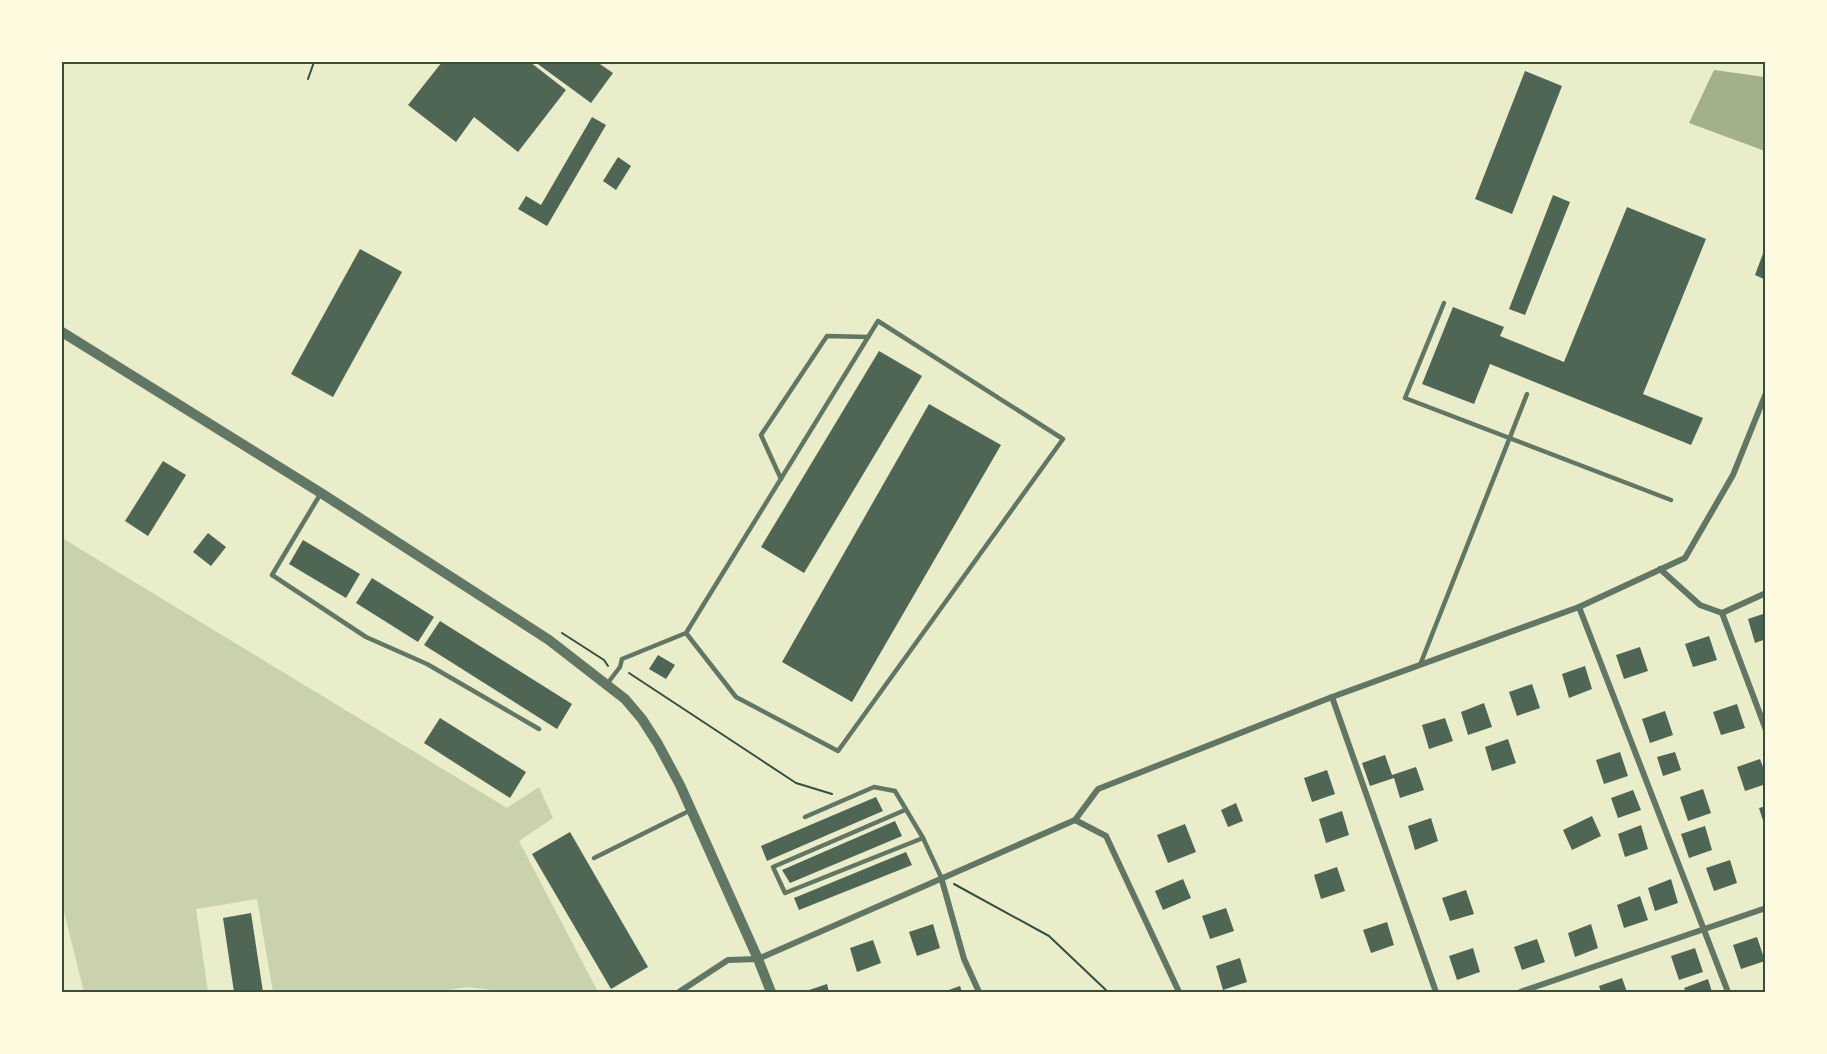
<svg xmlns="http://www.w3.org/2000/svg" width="1827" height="1054" viewBox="0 0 1827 1054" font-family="Ubuntu,sans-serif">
<rect width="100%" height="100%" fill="#e9edc9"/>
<!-- green -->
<polygon fill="#cad2ad" points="62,538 507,808 539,787 553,818 519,841 598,992 507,992 468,987 435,992 273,992 257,899 196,909 208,992 84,992 62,904"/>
<!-- water -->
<polygon fill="#a3b18a" points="1714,70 1765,77 1765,151 1689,123"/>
<!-- building -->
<g fill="#4f6655">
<polygon points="442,62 530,62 566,90 518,152 474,117 456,142 408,105"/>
<polygon points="535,62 597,62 613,73 591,103"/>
<polygon points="1525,71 1562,86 1512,214 1475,199"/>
<polygon points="592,117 606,125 547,226 518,209 526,196 541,205"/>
<polygon points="618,157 631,166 616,190 603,181"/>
<polygon points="1553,195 1570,202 1525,315 1509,309"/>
<polygon points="1627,207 1706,239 1643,394 1703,418 1691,445 1490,364 1474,404 1422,384 1453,307 1504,327 1500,336 1564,362"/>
<polygon points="1765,248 1766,248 1766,280 1755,275"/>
<polygon points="360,249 402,272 333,397 291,374"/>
<polygon points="879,351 922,376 804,573 761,547"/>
<polygon points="929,404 1001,445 852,702 782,662"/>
<polygon points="163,461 186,475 148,536 125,521"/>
<polygon points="208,533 226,547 211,566 193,552"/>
<polygon points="303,540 360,574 346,598 289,564"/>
<polygon points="372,578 434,617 418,642 356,603"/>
<polygon points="1766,613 1766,639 1755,643 1748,619"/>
<polygon points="440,621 572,704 557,729 424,645"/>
<polygon points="1709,636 1717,660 1693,667 1685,644"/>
<polygon points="1640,647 1648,671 1624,679 1616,655"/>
<polygon points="658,655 675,665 666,679 649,669"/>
<polygon points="1585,666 1592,689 1569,698 1562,674"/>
<polygon points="1532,684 1540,708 1517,716 1509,692"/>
<polygon points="1484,703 1492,727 1468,735 1461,712"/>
<polygon points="1737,704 1745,728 1721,735 1713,712"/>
<polygon points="1665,711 1673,735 1650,743 1642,719"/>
<polygon points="440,718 526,772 510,798 424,743"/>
<polygon points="1445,718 1453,741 1429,749 1422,725"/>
<polygon points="1508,739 1516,763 1492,771 1485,747"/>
<polygon points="1620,752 1628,776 1604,784 1596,760"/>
<polygon points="1675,752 1681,770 1663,776 1657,757"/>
<polygon points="1385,755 1392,775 1416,767 1424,790 1400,798 1394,778 1370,786 1362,763"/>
<polygon points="1760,759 1766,775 1766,784 1745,791 1737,767"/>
<polygon points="1327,770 1335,794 1312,802 1304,778"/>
<polygon points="1703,789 1711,813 1688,821 1680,797"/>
<polygon points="1633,790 1641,810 1618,818 1611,798"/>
<polygon points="876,797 883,811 767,861 761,846"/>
<polygon points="1236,803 1243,821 1228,827 1221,810"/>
<polygon points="1766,806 1766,827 1765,827 1759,808"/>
<polygon points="1342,811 1349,835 1326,843 1319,819"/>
<polygon points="1592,816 1601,836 1572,850 1563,830"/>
<polygon points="1431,818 1438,841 1415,850 1408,826"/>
<polygon points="895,821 902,836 790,883 782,870"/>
<polygon points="1185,824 1196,852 1168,863 1157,835"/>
<polygon points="1641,825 1648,849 1625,857 1618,834"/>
<polygon points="1705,826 1712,850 1689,858 1681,834"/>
<polygon points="570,832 648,967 611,989 532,854"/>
<polygon points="906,852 912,865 799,910 794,898"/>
<polygon points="1730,860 1737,883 1714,891 1706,868"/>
<polygon points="1337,867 1345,891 1321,899 1314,875"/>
<polygon points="1183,879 1191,898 1163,910 1155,891"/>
<polygon points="1671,879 1678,903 1655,911 1648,888"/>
<polygon points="1466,890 1474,914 1450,921 1442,898"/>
<polygon points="1640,896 1648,920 1624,928 1617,905"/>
<polygon points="1226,908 1234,931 1210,939 1202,916"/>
<polygon points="251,913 263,992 234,992 223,918"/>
<polygon points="1387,922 1394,945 1371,953 1363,930"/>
<polygon points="933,924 940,948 917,956 909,932"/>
<polygon points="1591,924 1598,948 1575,957 1568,933"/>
<polygon points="1757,937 1765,961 1741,969 1733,945"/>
<polygon points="1537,939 1545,962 1522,970 1514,947"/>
<polygon points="873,940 881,963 857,972 850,948"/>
<polygon points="1473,948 1480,972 1457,980 1449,956"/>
<polygon points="1695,948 1703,972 1679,980 1671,956"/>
<polygon points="1240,958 1247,982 1223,990 1216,966"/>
<polygon points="1622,978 1627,992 1601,992 1599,986"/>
<polygon points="1708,979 1712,992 1686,992 1684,988"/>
<polygon points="827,984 829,992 803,992"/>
<polygon points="960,986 962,992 943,992"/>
</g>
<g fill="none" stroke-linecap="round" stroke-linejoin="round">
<!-- path -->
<g stroke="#344e41" stroke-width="2">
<polyline points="308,79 314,62"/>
<polyline points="562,633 604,660 608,666"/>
<polyline points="629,673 796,783 832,794"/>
<polyline points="954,884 1049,936 1108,992"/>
</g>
<!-- service -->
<g stroke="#617663" stroke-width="4.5">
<polyline points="1444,303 1405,398 1671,500"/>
<polyline points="781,479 761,435 827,336 868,337"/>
<polyline points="321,493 272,575 366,637 427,664 539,729"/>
<polyline points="1420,665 1527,394"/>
<polyline points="607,684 620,667 622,659 686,633 736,697 838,751 1063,439 878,321 686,633"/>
<polyline points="905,810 773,867 785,893 923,838"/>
<polyline points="805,817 874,787 895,791 923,838 941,877"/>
<polyline points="594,858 691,810"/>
</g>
<!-- minor -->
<g stroke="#617663" stroke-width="6">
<polyline points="1660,569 1700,605 1722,613 1766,730"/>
<polyline points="1579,607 1728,992"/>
<polyline points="1722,613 1766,593"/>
<polyline points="1332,697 1436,992"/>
<polyline points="1075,820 1106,836 1179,992"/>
<polyline points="941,877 964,959 979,992"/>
<polyline points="679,992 728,960 758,959 1075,820 1098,789 1332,697 1579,607 1685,558 1733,475 1766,393"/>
<polyline points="1520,992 1766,908"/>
</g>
<!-- tertiary -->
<polyline stroke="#617663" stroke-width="10" points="62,332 321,493 549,640 625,699 642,719 658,744 680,785 758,959 771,992"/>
</g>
<!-- border -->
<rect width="1827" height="1054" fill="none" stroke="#fefae0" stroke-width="126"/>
<rect x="63" y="63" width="1701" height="928" fill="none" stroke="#344e41" stroke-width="2"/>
</svg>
